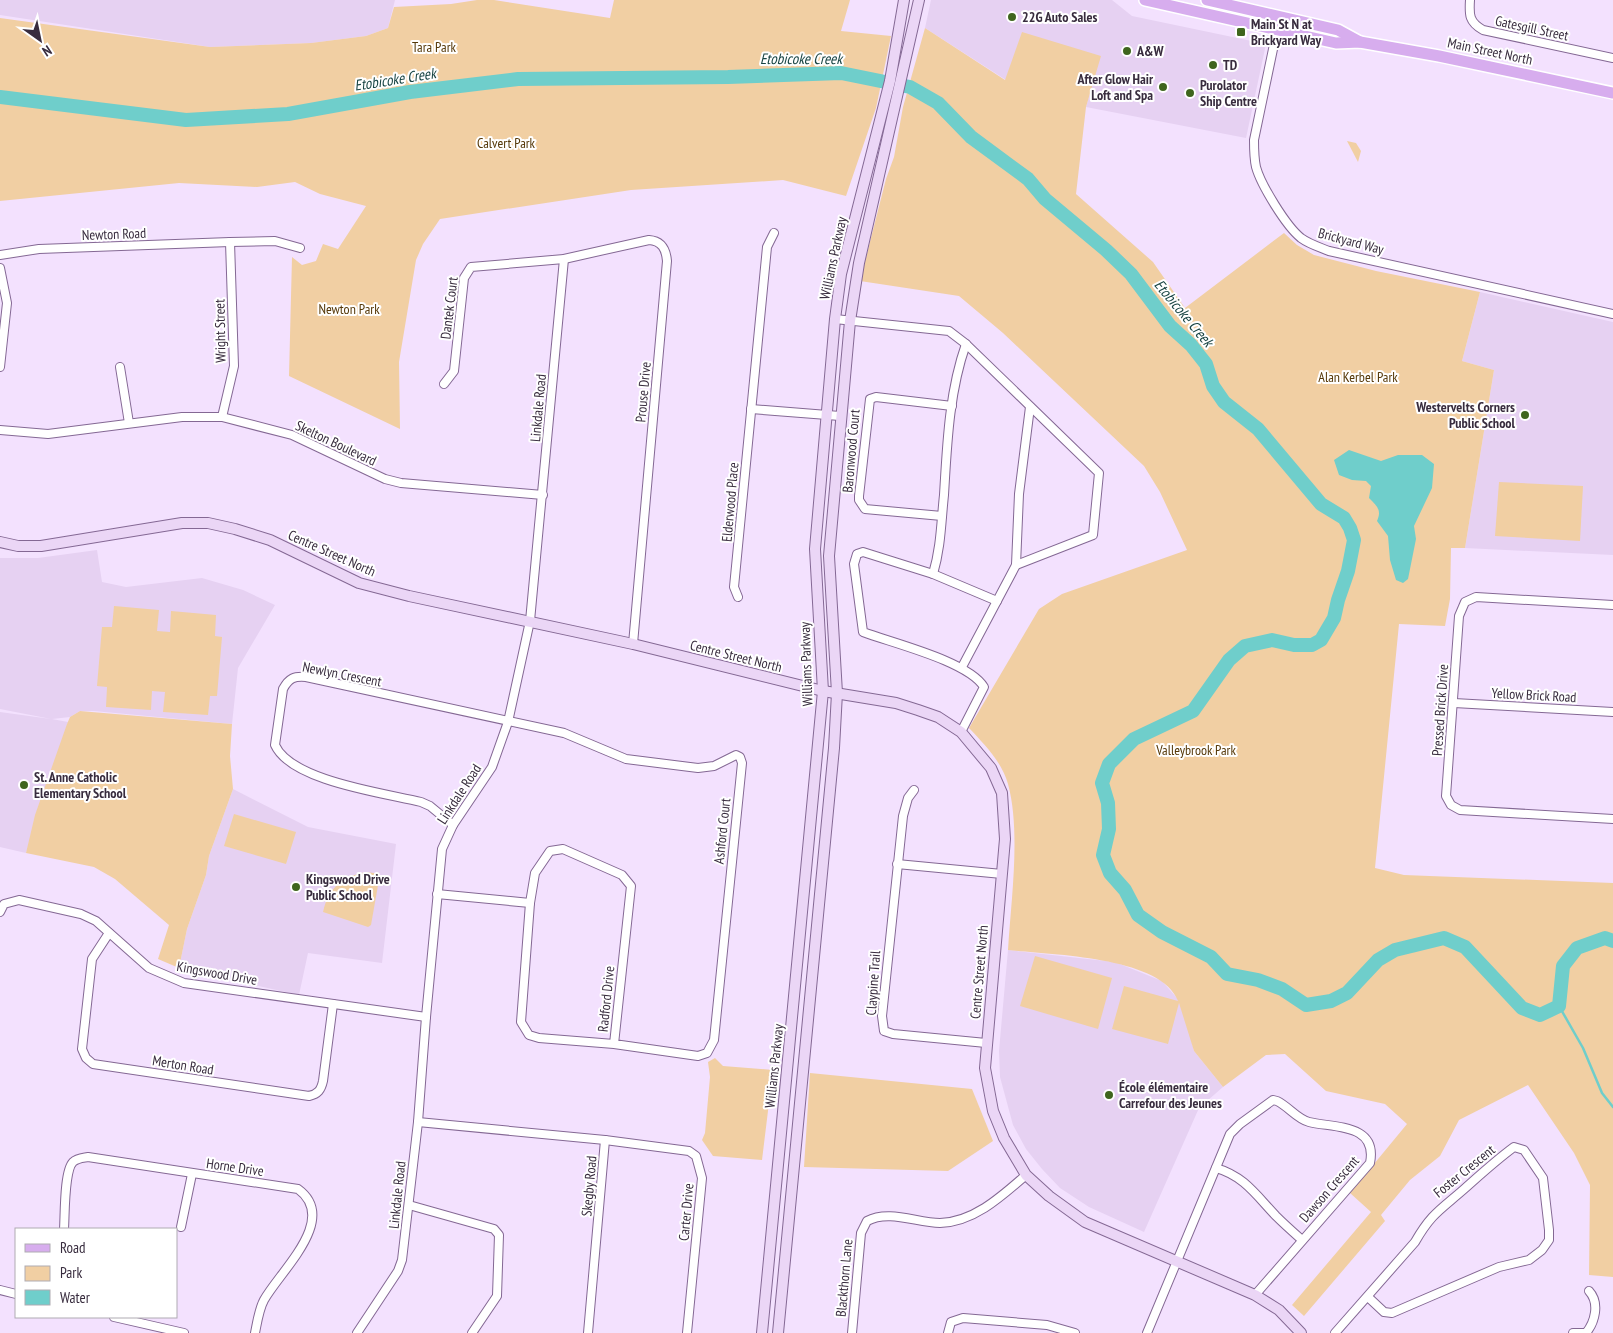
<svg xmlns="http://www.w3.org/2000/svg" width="1613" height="1333" viewBox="0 0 1613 1333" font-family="'PT Sans Narrow',sans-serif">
<rect width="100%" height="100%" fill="#f3e1fe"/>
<!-- built -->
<g fill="#e6d1f2">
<polygon points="0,0 395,0 388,28 366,36 311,43 210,47 0,15"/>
<polygon points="931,0 1112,0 1132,16 1266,44 1246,138 1086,107 1100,56 1006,80 925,28"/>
<polygon points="1480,292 1613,322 1613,555 1465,548 1494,370 1462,361"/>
<polygon points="97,550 102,582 126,587 202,578 243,590 275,605 238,668 232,724 94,711 80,711 70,717 52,719 68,722 26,853 0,847 0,712 51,719 0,709 0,558 38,558"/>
<polygon points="233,789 308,827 396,844 382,963 308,953 299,995 179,968 187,929 206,875 209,856"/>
<polygon points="1008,950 1115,962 1162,981 1177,998 1186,1019 1194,1051 1223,1087 1199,1108 1144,1232 1089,1207 1060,1188 1042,1169 1026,1149 1013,1125 1000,1077 999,1051"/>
</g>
<!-- green -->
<g fill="#f1cfa3">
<polygon points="477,0 494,0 610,18 614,0 850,0 841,31 891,36 876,108 846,196 783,180 631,190 440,219 423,244 416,260 399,362 400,429 289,376 292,257 302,265 316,261 323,244 338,249 366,206 320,194 295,182 257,187 179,183 0,201 0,18 210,47 311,43 366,36 388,28 394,7 451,4"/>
<path d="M925 28 1005 80 1022 32 1101 56 1086 107 1076 194 1153 262 1185 308 1284 233 1297 245 1314 255 1376 271 1480 292 1462 361 1494 370 1465 548H1451L1450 599 1445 626 1399 624 1375 868 1404 875 1613 883V1277L1589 1275 1590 1185 1574 1153 1528 1085 1459 1120 1440 1156 1410 1180 1381 1215 1385 1221 1304 1316 1292 1305 1371 1212 1350 1193 1407 1124 1385 1104 1326 1091 1285 1054 1266 1055 1223 1087 1194 1051 1179 1003 1168 1044 1112 1029 1124 986 1178 1001C1161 956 1049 955 1008 950 1011 900 1021 832 1008 784 1002 762 984 744 969 728L1039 609 1062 594 1187 550 1160 492 1144 466 1003 333 959 296 860 281 886 179 894 157 903 107Z"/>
<polygon points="1347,141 1356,143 1361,151 1358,162"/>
<polygon points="1499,482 1583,486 1580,541 1495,536"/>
<polygon points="114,606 159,610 157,631 170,632 171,611 216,615 215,636 222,637 217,696 210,696 208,715 163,712 165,692 152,691 151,710 106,707 107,687 97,686 102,627 112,627"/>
<polygon points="80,711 232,724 230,756 233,789 209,856 206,875 187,929 179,968 158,959 169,925 115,879 94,867 26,853 35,815 67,724 70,717"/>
<polygon points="234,814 296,832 286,864 224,846"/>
<path d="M367 872 380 874 371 925 368 927 323 912C328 888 343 876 367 872Z"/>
<polygon points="1035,956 1112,978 1098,1029 1020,1006"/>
<polygon points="715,1058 723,1066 773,1070 762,1160 713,1156 702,1140 705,1133 710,1077 708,1062"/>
<polygon points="810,1073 972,1089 993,1141 948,1171 804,1167"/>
</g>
<!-- water -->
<path fill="#6fcecb" d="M1349 450 1381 461 1398 455H1422L1434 464 1432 488 1414 526 1416 539 1408 579 1403 583 1396 580 1390 560 1388 536 1377 521C1382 510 1377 506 1369 498L1371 486 1366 481 1352 480 1339 475 1334 460Z"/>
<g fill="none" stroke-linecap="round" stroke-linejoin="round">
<!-- stream -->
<polyline stroke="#6fcecb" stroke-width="2.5" points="1559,1006 1583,1048 1602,1093 1613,1107"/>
<!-- river -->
<polyline stroke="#6fcecb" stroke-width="14" points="0,97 186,120 288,114 410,92 518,79 728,77 841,73 910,87 938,103 971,137 1028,179 1045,199 1106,250 1131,274 1170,326 1191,345 1206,364 1213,386 1224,402 1258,429 1321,504 1344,518 1350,528 1354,540 1348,571 1338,600 1334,618 1321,640 1312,645 1294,645 1272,640 1245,646 1229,660 1193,711 1134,739 1109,764 1102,783 1108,803 1109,829 1103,855 1110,873 1125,890 1138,915 1162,932 1211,957 1227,974 1258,980 1282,989 1306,1005 1331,1001 1347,993 1378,960 1395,950 1444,938 1465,947 1522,1008 1540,1015 1559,1006 1563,966 1577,948 1605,938 1613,941"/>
<!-- street casing -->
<g stroke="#846894" stroke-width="10">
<g id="street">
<path d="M1470 0C1469 15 1469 22 1483 30L1613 58"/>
<path d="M1277 30 1254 140C1254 149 1254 158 1256 167 1261 185 1286 226 1301 238 1309 244 1319 247 1329 251L1613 314"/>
<polyline points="0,255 39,249 230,242 275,241 300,248"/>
<polyline points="0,268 7,303 0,367"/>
<polyline points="835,319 949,331 966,344 1099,473 1093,535 1016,565"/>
<polyline points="120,367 129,423"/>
<path d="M444 384 454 371 464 278 471 267 564 259 649 240C662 241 666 249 667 261L633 644"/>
<polyline points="751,409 840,416"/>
<polyline points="222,417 234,366 230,242"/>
<polyline points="0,430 48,434 182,417 222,417 292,435 385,479 401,483 543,495"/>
<polyline points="942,516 865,509 859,500 859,496 870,399 876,397 952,406"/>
<path d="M933 574C941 547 941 523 944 495 947 445 949 392 966 344"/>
<polyline points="738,597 734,587 767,247 774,233"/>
<polyline points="1613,605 1476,597 1465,602 1459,616 1446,796 1451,805 1460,810 1613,819"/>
<polyline points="962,667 1016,565 1019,494 1030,407"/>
<polyline points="1454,703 1613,712"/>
<path d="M961 732 984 687C968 661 892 643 863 632L854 564 857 554 863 552 933 574 997 601"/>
<polyline points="914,790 908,798 903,816 882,1016 884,1031 893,1034 986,1043"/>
<path d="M453 825 430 806 421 802C384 793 291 781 275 745L283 689C289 678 294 676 306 677L564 733 626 759 698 768 714 766 736 755 740 757 742 763 714 1040 707 1053 698 1056 614 1044 539 1038 529 1035 521 1022 530 903 535 873 550 851 563 849 622 875 631 886 614 1044"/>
<polyline points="897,864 1002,874"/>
<polyline points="437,894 530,903"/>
<polyline points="0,912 4,904 19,900 81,914 96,921 149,968 184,983 426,1017"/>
<path d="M109 933 92 959 82 1049 86 1058 93 1064 309 1096C318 1094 321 1090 323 1081L333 1004"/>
<polyline points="418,1122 605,1140 689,1151 696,1156 702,1178 687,1333"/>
<path d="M1216 1168C1244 1176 1256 1195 1276 1216 1284 1224 1293 1232 1302 1240"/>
<polyline points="409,1205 494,1229 499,1235 497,1296 472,1333"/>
<polyline points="181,1227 192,1174"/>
<path d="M64 1229C65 1215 64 1171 73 1162 77 1158 82 1158 88 1157L298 1189C339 1219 281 1270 264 1300 259 1309 257 1323 255 1333"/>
<polyline points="0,1290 16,1294"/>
<polyline points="114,1317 184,1333"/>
<polyline points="357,1333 398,1271 402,1260 418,1122 426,1017 442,849 453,825 492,767 508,722 530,621 564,259"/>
<polyline points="588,1333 605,1140"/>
<path d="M852 1333 861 1233 867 1221C889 1209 917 1223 940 1223 974 1222 1002 1196 1026 1175"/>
<polyline points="948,1333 951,1322 963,1318 1047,1325 1075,1333"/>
<path d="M1147 1333 1230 1134 1240 1124 1273 1100 1277 1101C1288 1106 1297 1119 1309 1122 1333 1128 1378 1123 1370 1163L1255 1295"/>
<path d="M1335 1333 1415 1242C1431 1214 1440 1210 1463 1190 1480 1175 1495 1161 1514 1147L1524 1150 1543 1178 1549 1230V1240L1542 1250 1529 1260 1499 1267 1392 1313 1384 1312 1368 1297"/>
<polyline points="1573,1333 1584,1333"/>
<path d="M1586 1333C1595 1322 1600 1303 1589 1291"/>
</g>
</g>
<!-- secondary casing -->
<g stroke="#846894" stroke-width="12">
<g id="secondary">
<polyline points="0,542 18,546 41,546 182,523 208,523 235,529 270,540 359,583 409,596 633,644 823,691 896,703 918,710 938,717 961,732 991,768 1002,793 1005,839 985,1068 993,1111 1004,1138 1026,1175 1049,1196 1085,1222 1255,1295 1279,1310 1301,1333"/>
<polyline points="762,1333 823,691 815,549 835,319 841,274 890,81 904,0"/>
<polyline points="778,1333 834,748 837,693 829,556 850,321 859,263 919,0"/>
</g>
</g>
<!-- primary casing -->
<g stroke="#fff" stroke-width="14">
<g id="primary">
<polyline points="1145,0 1336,43 1360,42 1439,56 1613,93"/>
<polyline points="1207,0 1338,30 1360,42"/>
</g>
</g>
<!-- street -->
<use href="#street" stroke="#fff" stroke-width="8"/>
<!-- secondary -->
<use href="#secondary" stroke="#ebd6f6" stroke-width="10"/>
<!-- primary -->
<use href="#primary" stroke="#d7adee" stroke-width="11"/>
</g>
<!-- markers -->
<g fill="#3f651e" stroke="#fff" stroke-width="2">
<circle cx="1012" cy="17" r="5"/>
<rect x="1236" y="27" width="10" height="10" rx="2.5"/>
<circle cx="1127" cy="51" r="5"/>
<circle cx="1213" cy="65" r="5"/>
<circle cx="1163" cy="87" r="5"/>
<circle cx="1190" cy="93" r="5"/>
<circle cx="1525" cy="415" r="5"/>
<circle cx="24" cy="785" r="5"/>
<circle cx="296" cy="887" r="5"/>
<circle cx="1109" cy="1095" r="5"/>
</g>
<g text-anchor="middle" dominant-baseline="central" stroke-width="4" stroke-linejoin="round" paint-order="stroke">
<!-- poi labels -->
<g font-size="14" font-weight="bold" fill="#382c3e" stroke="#fff" text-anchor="start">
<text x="1022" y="17">22G Auto Sales</text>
<text x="1251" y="24">Main St N at<tspan x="1251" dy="16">Brickyard Way</tspan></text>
<text x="1137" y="51">A&amp;W</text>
<text x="1223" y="65">TD</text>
<text x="1153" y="79" text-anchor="end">After Glow Hair<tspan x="1153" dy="16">Loft and Spa</tspan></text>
<text x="1200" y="85">Purolator<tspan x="1200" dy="16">Ship Centre</tspan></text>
<text x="1515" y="407" text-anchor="end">Westervelts Corners<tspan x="1515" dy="16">Public School</tspan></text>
<text x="34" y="777">St. Anne Catholic<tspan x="34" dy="16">Elementary School</tspan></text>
<text x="306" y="879">Kingswood Drive<tspan x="306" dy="16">Public School</tspan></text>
<text x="1119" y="1087">École élémentaire<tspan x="1119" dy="16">Carrefour des Jeunes</tspan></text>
</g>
<!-- street labels -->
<g font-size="14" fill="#382c3e" stroke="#fff">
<text transform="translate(1532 28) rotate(12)">Gatesgill Street</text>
<text transform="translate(1490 51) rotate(12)">Main Street North</text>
<text transform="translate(114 234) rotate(-2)">Newton Road</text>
<text transform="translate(1351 241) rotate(15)">Brickyard Way</text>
<text transform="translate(833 258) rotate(-78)">Williams Parkway</text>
<text transform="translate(449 308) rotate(-83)">Dantek Court</text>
<text transform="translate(220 331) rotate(-91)">Wright Street</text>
<text transform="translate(643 392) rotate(-85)">Prouse Drive</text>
<text transform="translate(538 408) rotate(-85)">Linkdale Road</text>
<text transform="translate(336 443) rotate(25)">Skelton Boulevard</text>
<text transform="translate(851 451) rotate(-85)">Baronwood Court</text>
<text transform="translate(730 502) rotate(-85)">Elderwood Place</text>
<text transform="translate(332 553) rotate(24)">Centre Street North</text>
<text transform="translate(736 656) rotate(14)">Centre Street North</text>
<text transform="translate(806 664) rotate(-92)">Williams Parkway</text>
<text transform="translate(342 674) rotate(11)">Newlyn Crescent</text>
<text transform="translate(1534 695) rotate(3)">Yellow Brick Road</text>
<text transform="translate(1440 710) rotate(-86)">Pressed Brick Drive</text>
<text transform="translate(459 794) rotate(-57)">Linkdale Road</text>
<text transform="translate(722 831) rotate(-84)">Ashford Court</text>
<text transform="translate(979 972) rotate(-85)">Centre Street North</text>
<text transform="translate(217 973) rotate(10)">Kingswood Drive</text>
<text transform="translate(873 983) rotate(-86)">Claypine Trail</text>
<text transform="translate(606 999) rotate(-84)">Radford Drive</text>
<text transform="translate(183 1065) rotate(9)">Merton Road</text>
<text transform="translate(774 1066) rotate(-84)">Williams Parkway</text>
<text transform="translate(235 1167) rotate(8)">Horne Drive</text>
<text transform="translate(1464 1171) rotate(-39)">Foster Crescent</text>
<text transform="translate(589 1186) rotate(-85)">Skegby Road</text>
<text transform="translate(1329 1189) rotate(-49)">Dawson Crescent</text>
<text transform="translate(397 1195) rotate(-84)">Linkdale Road</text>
<text transform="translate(686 1212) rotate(-85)">Carter Drive</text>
<text transform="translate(844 1278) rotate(-85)">Blackthorn Lane</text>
</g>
<!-- park labels -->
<g font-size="14" fill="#553808" stroke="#fff">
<text x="434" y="47">Tara Park</text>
<text x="506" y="143">Calvert Park</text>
<text x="349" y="309">Newton Park</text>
<text x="1358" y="377">Alan Kerbel Park</text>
<text x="1196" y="750">Valleybrook Park</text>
</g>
<!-- water labels -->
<g font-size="15" font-style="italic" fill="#184443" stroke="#fff">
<text x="801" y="58">Etobicoke Creek</text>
<text transform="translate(395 79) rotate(-9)">Etobicoke Creek</text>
<text transform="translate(1184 313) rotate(50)">Etobicoke Creek</text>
</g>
</g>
<!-- legend -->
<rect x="15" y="1228" width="162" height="90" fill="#ffffff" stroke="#afabb2"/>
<rect x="25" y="1244" width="25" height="8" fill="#d7adee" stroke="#afabb2"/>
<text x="60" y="1253" font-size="15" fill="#382c3e">Road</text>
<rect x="25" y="1266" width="25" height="15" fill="#f1cfa3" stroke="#afabb2"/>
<text x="60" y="1278" font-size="15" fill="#382c3e">Park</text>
<rect x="25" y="1290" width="25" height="15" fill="#6fcecb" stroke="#afabb2"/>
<text x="60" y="1303" font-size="15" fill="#382c3e">Water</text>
<!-- north arrow -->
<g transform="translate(40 40) rotate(147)" stroke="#ffffff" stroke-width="4" paint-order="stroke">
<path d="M0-4L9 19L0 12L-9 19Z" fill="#382c3e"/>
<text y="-8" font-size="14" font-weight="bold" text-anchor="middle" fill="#382c3e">N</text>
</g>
</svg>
